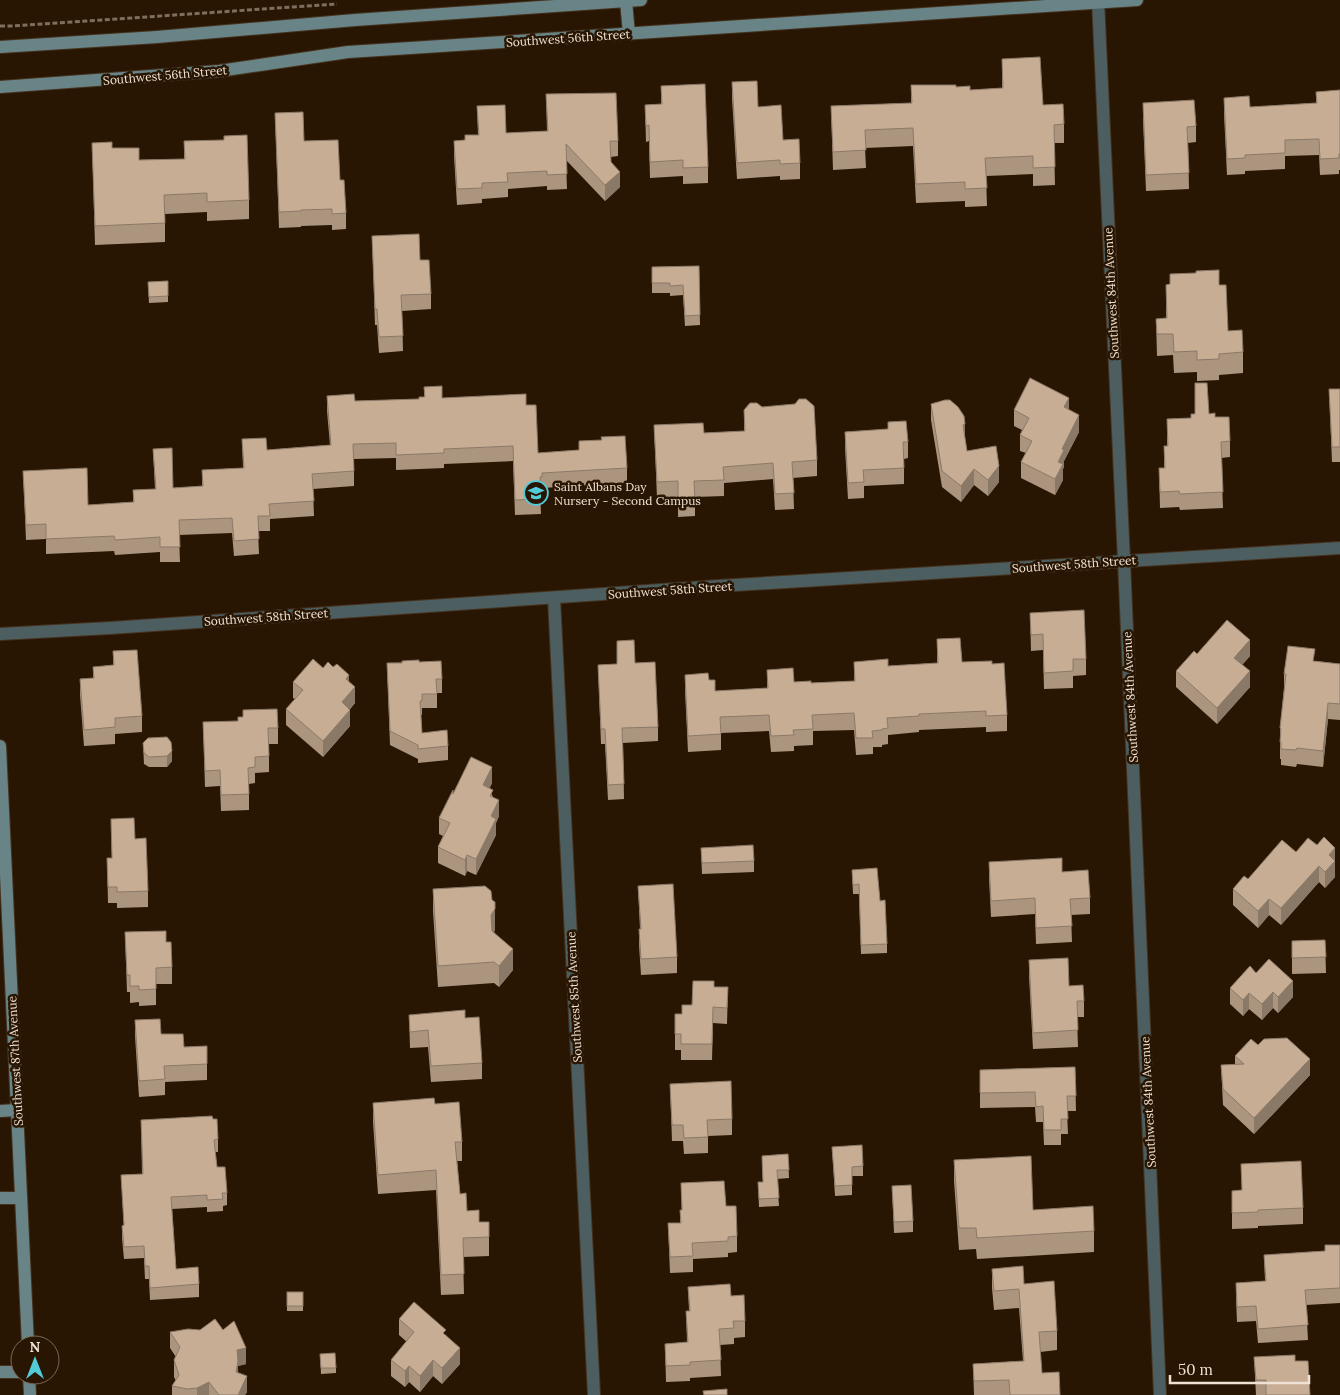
<svg xmlns="http://www.w3.org/2000/svg" width="1340" height="1395" viewBox="0 0 1340 1395" font-family="Lora,serif">
<rect width="100%" height="100%" fill="#291602"/>
<g fill="none" stroke-linecap="round" stroke-linejoin="round">
<!-- minor casing -->
<g stroke="#453320" stroke-width="14">
<g id="minor">
<polyline points="1098,0 1124,561 1160,1395"/>
<polyline points="554,598 594,1395"/>
<polyline points="0,634 110,628 719,586 1340,548"/>
</g>
</g>
<!-- secondary casing -->
<g stroke="#453320" stroke-width="14">
<g id="secondary">
<polyline points="626,1 629,34"/>
<polyline points="0,47 157,37 355,20 641,0"/>
<polyline points="0,87 219,71 348,52 395,49 1137,0"/>
<polyline points="0,746 28,1345"/>
<polyline points="0,1111 17,1110"/>
<polyline points="0,1198 21,1198"/>
<polyline points="0,1372 20,1372"/>
<polyline points="29,1375 30,1395"/>
</g>
</g>
<!-- path -->
<polyline stroke="#7e6e5d" stroke-width="3" stroke-dasharray="5 2.5" stroke-linecap="butt" points="0,26 13,26 337,4"/>
<!-- minor -->
<use href="#minor" stroke="#4d5e60" stroke-width="12"/>
<!-- secondary -->
<use href="#secondary" stroke="#698487" stroke-width="12"/>
</g>
<!-- wall -->
<g fill="#ab957f">
<polygon points="1002,59 1043,105 1064,124 1064,143 1054,143 1055,185 1033,186 1033,174 986,176 987,206 965,207 965,201 916,203 913,146 865,148 866,168 833,170 831,106 911,103 911,85 956,87 970,90 1002,88"/>
<polygon points="732,82 758,107 800,163 800,179 780,180 780,176 737,179 732,98"/>
<polygon points="661,86 708,167 708,183 683,184 683,176 650,178 649,141 646,142 645,105 661,104"/>
<polygon points="1340,90 1340,170 1339,170 1339,174 1320,175 1319,155 1285,156 1285,169 1245,171 1245,174 1227,175 1224,114 1224,98 1250,107 1316,103 1316,92"/>
<polygon points="546,94 618,141 618,156 611,157 611,162 620,187 605,201 566,160 567,189 547,190 547,186 508,189 508,197 482,199 482,203 457,205 454,156 454,141 465,140 478,135 477,106 506,133 547,131"/>
<polygon points="1143,103 1196,126 1196,142 1188,143 1189,189 1146,191 1143,119"/>
<polygon points="275,113 304,141 340,180 346,213 346,229 332,230 332,225 301,226 301,227 279,228"/>
<polygon points="184,141 249,200 249,219 207,221 207,212 165,214 165,242 95,245 92,143 112,148 139,160 184,159"/>
<polygon points="372,236 420,260 431,294 431,309 402,311 403,351 379,353 377,325 375,325"/>
<polygon points="699,266 700,325 685,326 683,295 670,296 670,293 652,293 652,267"/>
<polygon points="1170,274 1219,285 1228,331 1243,352 1243,373 1219,375 1219,380 1197,381 1197,372 1174,373 1173,355 1157,356 1156,319 1166,318 1166,285 1170,284"/>
<polygon points="168,281 168,302 149,303 148,282"/>
<polygon points="424,387 442,398 526,405 538,453 579,450 579,441 627,468 627,483 542,488 542,492 540,492 541,514 515,515 513,461 444,464 444,468 396,470 396,458 354,459 354,486 313,489 314,516 270,519 270,531 258,531 259,554 234,556 232,533 179,535 180,562 160,562 160,552 115,555 114,551 46,554 46,539 26,540 23,471 88,505 133,502 133,490 155,489 153,449 173,488 202,486 202,470 243,468 242,439 267,450 330,445 327,411 327,396 355,401 419,399 424,397"/>
<polygon points="1329,389 1340,389 1340,462 1332,462"/>
<polygon points="931,404 965,440 967,451 999,482 988,496 974,485 961,502 942,487 931,420"/>
<polygon points="744,410 817,460 817,476 793,478 794,509 775,510 773,479 724,483 724,496 695,497 695,516 678,517 678,497 657,498 654,425 704,433 744,431"/>
<polygon points="1014,410 1069,410 1079,432 1064,461 1064,467 1063,469 1063,480 1055,495 1021,478 1021,462 1026,453 1020,451 1020,435 1022,430 1014,426"/>
<polygon points="1209,414 1215,417 1230,441 1230,457 1221,458 1223,508 1180,510 1179,507 1160,508 1159,468 1164,468 1164,446 1167,446 1167,419 1191,418"/>
<polygon points="888,422 908,442 908,458 904,459 904,484 864,486 864,498 848,499 845,448 845,432 888,429"/>
<polygon points="1030,613 1086,659 1086,675 1073,676 1073,688 1044,689 1043,650 1031,651"/>
<polygon points="937,639 962,662 992,664 1007,715 1007,731 986,732 986,727 919,730 919,732 888,735 888,744 882,745 882,747 873,747 873,754 856,755 854,730 813,731 813,745 794,746 794,751 771,752 769,731 721,733 721,750 688,752 685,691 685,675 709,680 715,691 767,688 767,670 794,682 811,683 854,681 854,662 888,666 937,663"/>
<polygon points="113,651 142,716 142,732 115,734 115,744 84,746 80,695 80,679 93,678 93,667 113,665"/>
<polygon points="1197,654 1250,656 1242,665 1250,687 1217,724 1176,687 1176,671"/>
<polygon points="1315,661 1340,664 1340,720 1328,719 1323,767 1297,764 1296,767 1281,765 1281,759 1280,759 1280,728 1284,689 1284,674"/>
<polygon points="419,662 442,679 442,693 437,693 437,708 422,708 422,715 421,715 422,733 448,746 448,760 418,763 418,759 390,745 387,663"/>
<polygon points="635,663 658,727 658,741 623,743 624,799 608,800 605,744 601,744 598,665"/>
<polygon points="323,668 349,682 355,703 350,709 350,726 323,757 286,725 286,709 295,699 293,698 293,682"/>
<polygon points="203,722 278,728 278,744 269,744 269,772 255,773 255,783 249,784 249,810 221,811 220,786 205,787"/>
<polygon points="171,742 172,761 167,767 149,767 144,764 143,743"/>
<polygon points="492,783 489,789 493,797 499,816 496,823 496,835 476,875 467,871 465,876 438,863 438,847 443,836 439,834 439,818 453,794"/>
<polygon points="111,819 135,839 148,891 148,907 117,908 117,903 108,903 107,858 112,858"/>
<polygon points="1317,845 1335,848 1335,877 1325,888 1319,882 1281,925 1269,915 1258,928 1233,905 1233,889 1248,879 1296,852"/>
<polygon points="701,848 754,861 754,872 702,874"/>
<polygon points="989,862 1062,872 1090,898 1090,914 1071,915 1072,942 1036,944 1035,914 991,917 989,878"/>
<polygon points="852,870 880,901 887,944 887,953 861,954 859,894 853,894"/>
<polygon points="638,886 677,957 677,973 641,975 639,945 639,929 640,929"/>
<polygon points="433,889 492,900 495,930 494,932 513,970 499,987 494,983 438,987 433,911"/>
<polygon points="125,932 166,942 172,967 172,984 156,984 156,1005 139,1006 139,1002 130,1003 130,992 127,992"/>
<polygon points="1325,940 1326,973 1292,974 1292,941"/>
<polygon points="1029,960 1069,986 1084,1001 1084,1017 1077,1017 1078,1047 1033,1049 1029,976"/>
<polygon points="1256,973 1293,997 1278,1013 1273,1008 1262,1020 1249,1009 1243,1016 1230,1004 1230,988"/>
<polygon points="714,987 728,987 727,1024 713,1023 712,1060 681,1060 681,1050 675,1050 675,1014 682,1014"/>
<polygon points="409,1015 465,1018 482,1063 482,1079 431,1082 428,1047 410,1048"/>
<polygon points="135,1020 184,1047 207,1064 207,1080 165,1082 165,1095 139,1097 135,1036"/>
<polygon points="1258,1045 1310,1075 1254,1134 1223,1105 1221,1065 1235,1065 1235,1056"/>
<polygon points="1075,1067 1076,1111 1067,1111 1068,1134 1061,1134 1061,1145 1044,1145 1043,1122 1036,1122 1035,1107 980,1108 980,1070"/>
<polygon points="670,1084 732,1119 732,1135 708,1136 708,1153 684,1154 683,1141 672,1141"/>
<polygon points="373,1103 435,1104 462,1142 462,1161 457,1161 460,1194 467,1211 479,1222 489,1237 489,1256 463,1257 464,1294 441,1295 436,1190 378,1194 373,1122"/>
<polygon points="213,1119 218,1139 218,1152 215,1152 217,1167 227,1193 227,1205 223,1206 223,1211 207,1212 207,1207 172,1209 176,1269 199,1284 199,1297 150,1300 149,1279 145,1279 144,1258 124,1259 122,1238 122,1226 124,1226 121,1175 142,1174 141,1120"/>
<polygon points="832,1147 863,1166 863,1176 852,1176 852,1195 835,1196"/>
<polygon points="788,1154 789,1178 777,1179 779,1206 759,1207 758,1182 763,1182 762,1156"/>
<polygon points="954,1160 1033,1210 1094,1231 1094,1252 977,1259 976,1249 959,1250 954,1181"/>
<polygon points="1241,1164 1303,1208 1303,1224 1258,1226 1258,1228 1232,1229 1232,1191 1242,1190"/>
<polygon points="681,1183 726,1206 737,1236 737,1252 728,1253 728,1257 693,1259 693,1272 670,1273 668,1223 680,1223 680,1210 682,1210"/>
<polygon points="892,1186 913,1221 913,1232 894,1233"/>
<polygon points="1340,1245 1340,1303 1306,1305 1308,1340 1258,1343 1256,1321 1237,1322 1236,1298 1236,1283 1265,1281 1264,1255 1325,1251"/>
<polygon points="992,1269 1024,1284 1057,1331 1057,1350 1040,1352 1042,1373 1060,1395 974,1395 973,1364 1023,1361 1019,1308 994,1310 992,1288"/>
<polygon points="688,1287 731,1296 745,1321 745,1337 734,1338 734,1344 720,1345 721,1376 690,1378 690,1381 666,1382 665,1344 687,1342 686,1311 689,1311"/>
<rect x="287" y="1292" width="16" height="19"/>
<polygon points="399,1319 446,1335 460,1364 442,1384 433,1376 420,1392 409,1382 405,1387 391,1376 391,1360 407,1342 399,1335"/>
<polygon points="170,1332 246,1364 238,1366 238,1372 247,1392 245,1395 172,1395 172,1386 176,1381 174,1377 174,1360 176,1357 170,1348"/>
<polygon points="320,1354 336,1368 336,1373 321,1374"/>
<polygon points="1254,1357 1310,1395 1256,1395"/>
</g>
<!-- shaded-wall -->
<g fill="#8b7968">
<polygon points="620,172 620,187 605,201 605,185"/>
<polygon points="1069,398 1069,414 1064,407"/>
<polygon points="1079,415 1079,432 1064,461 1064,467 1063,469 1063,480 1055,495 1055,479 1062,449"/>
<polygon points="965,424 965,440 963,425"/>
<polygon points="999,466 999,482 988,496 988,480"/>
<polygon points="974,469 974,485 961,502 961,486"/>
<polygon points="1250,640 1250,656 1234,674 1234,658"/>
<polygon points="1250,671 1250,687 1217,724 1217,708"/>
<polygon points="349,675 349,691 346,679"/>
<polygon points="355,687 355,703 342,719 342,702"/>
<polygon points="1328,703 1328,719 1323,767 1323,751"/>
<polygon points="350,710 350,726 323,757 323,741"/>
<polygon points="172,751 172,761 167,767 167,756"/>
<polygon points="492,767 492,783 483,802 483,785"/>
<polygon points="499,800 499,816 496,823 496,835 476,875 476,859 491,816"/>
<polygon points="1335,848 1335,877 1325,888 1325,872 1329,855"/>
<polygon points="467,855 467,871 465,876 465,860"/>
<polygon points="1319,866 1319,882 1281,925 1281,908"/>
<polygon points="1269,899 1269,915 1258,928 1258,911"/>
<polygon points="495,909 495,930 491,936 491,915"/>
<polygon points="513,949 513,970 499,987 499,966"/>
<polygon points="1293,981 1293,997 1278,1013 1278,997"/>
<polygon points="1273,992 1273,1008 1262,1020 1262,1004"/>
<polygon points="1249,993 1249,1009 1243,1016 1243,1000"/>
<polygon points="1310,1059 1310,1075 1254,1134 1254,1118"/>
<polygon points="246,1348 246,1364 238,1366 238,1378 236,1388 237,1350"/>
<polygon points="460,1348 460,1364 442,1384 442,1368"/>
<polygon points="433,1360 433,1376 420,1392 420,1376"/>
<polygon points="409,1366 409,1382 405,1387 405,1371"/>
<polygon points="247,1376 247,1392 245,1395 238,1395"/>
<polygon points="209,1382 209,1395 197,1395 197,1388"/>
</g>
<!-- building -->
<g fill="#c7ad94" stroke="#8b7968">
<polygon points="1040,57 1043,105 1063,104 1064,124 1054,125 1055,167 1033,168 1033,156 985,158 987,188 965,189 965,182 916,184 913,128 865,130 866,150 833,152 831,106 912,103 911,85 956,85 956,87 970,86 970,90 1003,88 1002,59"/>
<polygon points="757,81 758,107 781,105 783,140 799,139 800,163 780,164 780,160 737,163 732,82"/>
<polygon points="705,84 708,167 683,168 683,160 650,162 649,125 646,126 645,105 662,104 661,86"/>
<polygon points="1340,90 1340,154 1339,154 1339,158 1320,159 1319,139 1285,140 1285,153 1245,155 1245,158 1227,159 1224,98 1249,96 1250,107 1317,103 1316,92"/>
<polygon points="616,93 618,141 610,141 611,162 620,172 605,185 566,144 567,174 547,175 547,171 507,173 508,182 482,183 482,188 457,189 454,141 465,140 465,135 479,135 477,106 505,105 506,133 548,131 546,94"/>
<polygon points="1194,100 1196,126 1187,127 1189,173 1146,175 1143,103"/>
<polygon points="303,112 304,141 338,140 340,180 344,180 346,213 332,214 332,209 301,210 301,211 279,212 275,113"/>
<polygon points="247,135 249,200 207,202 207,193 164,195 165,223 95,226 92,143 112,142 112,148 139,148 139,160 185,159 184,141 224,140 224,136"/>
<polygon points="419,234 420,260 429,260 431,294 401,295 403,336 379,337 377,309 375,309 372,236"/>
<polygon points="699,266 700,315 685,316 683,285 670,286 670,283 652,283 652,267"/>
<polygon points="1219,270 1219,285 1226,285 1228,331 1242,330 1243,352 1219,354 1219,359 1197,360 1197,351 1174,352 1173,334 1157,334 1156,319 1167,318 1166,285 1170,284 1170,274 1196,273 1196,271"/>
<polygon points="168,281 168,296 149,297 148,282"/>
<polygon points="1030,378 1069,398 1064,407 1079,415 1062,449 1064,450 1058,462 1063,464 1055,479 1021,462 1032,441 1020,435 1029,418 1014,410"/>
<polygon points="1195,383 1207,383 1209,414 1215,413 1215,417 1229,417 1230,441 1221,442 1223,492 1180,494 1179,491 1160,492 1159,468 1165,468 1164,446 1168,446 1167,419 1191,418 1191,414 1195,414"/>
<polygon points="442,386 442,398 526,394 526,405 536,405 538,453 579,450 579,441 602,440 601,437 625,436 627,468 542,473 542,477 540,477 541,499 515,500 513,446 444,449 444,453 396,455 396,443 353,444 354,471 312,474 314,501 269,504 270,516 258,516 259,539 234,541 232,518 179,520 180,547 160,547 160,537 115,540 114,536 46,539 46,524 26,525 23,471 87,468 88,505 134,502 133,490 156,489 153,449 172,448 173,488 203,486 202,470 244,468 242,439 266,438 267,450 331,445 327,396 354,394 355,401 419,399 419,397 425,397 424,387"/>
<polygon points="1329,389 1340,389 1340,447 1332,447"/>
<polygon points="799,399 806,399 814,406 817,460 792,462 794,493 775,494 773,463 723,467 724,480 694,481 695,500 678,501 678,481 657,482 654,425 703,423 704,433 745,431 744,410 750,403 757,403 762,407 795,404"/>
<polygon points="945,400 950,400 958,407 964,416 965,424 963,425 967,451 996,446 999,466 988,480 974,469 961,486 942,471 931,404"/>
<polygon points="906,421 908,442 903,442 904,468 863,470 864,482 848,483 845,432 888,429 888,422"/>
<polygon points="1084,610 1086,659 1073,659 1073,671 1044,673 1043,634 1031,635 1030,613"/>
<polygon points="1227,620 1250,640 1234,658 1250,671 1217,708 1176,671 1194,651 1197,654"/>
<polygon points="960,638 962,662 992,661 992,664 1004,663 1007,715 986,716 986,711 919,714 919,716 887,718 888,728 882,729 882,730 872,731 873,738 856,738 854,713 812,715 813,729 793,730 794,735 771,736 769,715 720,717 721,734 688,736 685,675 708,673 709,680 715,680 715,691 768,688 767,670 793,668 794,682 811,681 811,683 855,681 854,662 888,659 888,666 938,663 937,639"/>
<polygon points="634,640 635,663 655,662 658,727 622,728 624,784 608,785 605,729 601,729 598,665 617,664 617,641"/>
<polygon points="1288,646 1315,649 1313,661 1340,664 1340,704 1328,703 1323,751 1297,748 1296,750 1281,749 1281,742 1280,742 1281,729 1280,728 1286,674 1284,674"/>
<polygon points="137,650 142,716 115,718 115,727 84,730 80,679 94,678 93,667 114,665 113,651"/>
<polygon points="313,659 323,668 328,662 333,667 337,664 349,675 346,679 355,687 342,702 350,710 323,741 286,709 303,690 293,682"/>
<polygon points="419,660 419,662 441,661 442,679 436,679 437,694 422,694 422,701 420,701 422,733 447,730 448,746 418,749 418,745 390,731 387,663 402,663 402,661"/>
<polygon points="277,709 278,728 268,728 269,756 255,757 255,767 248,768 249,794 221,795 220,770 205,771 203,722 238,721 238,717 243,717 243,710"/>
<polygon points="167,737 171,742 172,751 167,756 149,757 144,753 143,743 148,738"/>
<polygon points="471,757 492,767 483,785 493,790 490,796 499,800 491,816 496,819 476,859 467,855 465,860 438,847 450,823 439,818 453,790 453,794"/>
<polygon points="134,818 135,839 146,838 148,891 117,892 117,887 108,887 107,858 112,858 111,819"/>
<polygon points="1324,837 1335,848 1329,855 1335,861 1325,872 1319,866 1281,908 1269,899 1258,911 1233,889 1244,876 1248,879 1282,840 1296,852 1308,838 1317,845"/>
<polygon points="753,845 754,861 702,863 701,848"/>
<polygon points="1062,858 1062,872 1088,870 1090,898 1070,899 1072,926 1036,928 1035,898 991,901 989,862"/>
<polygon points="877,868 880,901 885,900 887,944 861,945 859,884 853,885 852,870"/>
<polygon points="673,884 677,957 641,959 639,929 641,929 638,886"/>
<polygon points="485,886 491,891 492,900 495,902 495,909 491,915 492,931 513,949 499,966 494,962 438,966 433,889"/>
<polygon points="166,931 166,942 171,942 172,967 156,968 156,989 139,990 139,986 130,986 130,975 127,975 125,932"/>
<polygon points="1325,940 1326,957 1292,958 1292,941"/>
<polygon points="1068,958 1069,986 1083,985 1084,1001 1077,1001 1078,1030 1033,1033 1029,960"/>
<polygon points="1269,959 1293,981 1278,997 1273,992 1262,1004 1249,993 1243,1000 1230,988 1250,966 1256,973"/>
<polygon points="693,981 714,981 714,987 728,987 727,1008 713,1007 712,1044 681,1044 681,1034 675,1034 675,1014 682,1014 682,1005 692,1005"/>
<polygon points="465,1010 465,1018 479,1017 482,1063 431,1066 428,1030 410,1032 409,1015"/>
<polygon points="160,1019 161,1034 183,1034 184,1047 207,1046 207,1064 164,1066 165,1079 139,1081 135,1020"/>
<polygon points="1287,1038 1310,1059 1254,1118 1223,1089 1221,1065 1244,1064 1235,1056 1251,1039 1258,1045 1264,1039"/>
<polygon points="1075,1067 1076,1096 1067,1096 1068,1119 1061,1119 1061,1130 1044,1130 1043,1106 1036,1107 1035,1092 980,1093 980,1070"/>
<polygon points="731,1081 732,1119 707,1120 708,1137 684,1138 683,1125 672,1125 670,1084"/>
<polygon points="434,1098 435,1104 459,1102 462,1142 455,1142 460,1194 466,1193 467,1211 479,1210 479,1222 489,1222 489,1237 463,1238 464,1274 441,1275 436,1170 378,1175 373,1103"/>
<polygon points="212,1116 213,1119 217,1119 218,1139 214,1140 217,1167 225,1167 227,1193 222,1193 223,1199 207,1200 207,1195 171,1197 176,1269 198,1267 199,1284 150,1288 149,1266 145,1266 144,1246 124,1247 122,1226 124,1225 121,1175 143,1174 141,1120"/>
<polygon points="862,1145 863,1166 852,1167 852,1185 835,1186 832,1147"/>
<polygon points="788,1154 789,1170 777,1170 779,1198 759,1199 758,1182 763,1182 762,1156"/>
<polygon points="1031,1156 1033,1210 1093,1206 1094,1231 977,1238 976,1228 959,1228 954,1160"/>
<polygon points="1301,1161 1303,1208 1258,1210 1258,1212 1232,1213 1232,1191 1242,1190 1241,1164"/>
<polygon points="724,1181 726,1206 736,1206 737,1236 728,1237 728,1241 692,1243 693,1256 670,1257 668,1223 681,1223 680,1210 682,1210 681,1183"/>
<polygon points="911,1185 913,1221 894,1222 892,1186"/>
<polygon points="1325,1245 1340,1245 1340,1288 1305,1290 1308,1325 1258,1329 1256,1306 1237,1307 1236,1283 1266,1281 1264,1255 1325,1251"/>
<polygon points="1023,1266 1024,1284 1054,1281 1057,1331 1039,1332 1042,1373 1059,1372 1060,1395 1010,1395 1009,1380 974,1381 973,1364 1024,1361 1019,1289 994,1291 992,1269"/>
<polygon points="730,1284 731,1296 744,1295 745,1321 733,1321 734,1328 719,1329 721,1360 690,1362 690,1365 666,1366 665,1344 688,1342 686,1311 690,1311 688,1287"/>
<rect x="287" y="1292" width="16" height="14"/>
<polygon points="414,1302 446,1330 443,1333 460,1348 442,1368 433,1360 420,1376 409,1366 405,1371 391,1360 414,1332 399,1319"/>
<polygon points="215,1319 223,1330 234,1321 246,1348 237,1350 238,1361 236,1372 247,1376 238,1395 219,1395 209,1382 197,1388 188,1389 172,1386 179,1375 174,1360 180,1347 170,1332 188,1329 200,1330"/>
<polygon points="335,1353 336,1368 321,1368 320,1354"/>
<polygon points="1295,1355 1295,1361 1308,1361 1310,1395 1266,1395 1266,1380 1256,1380 1254,1357"/>
<polygon points="727,1389 727,1395 704,1395 703,1391"/>
</g>
<!-- icons -->
<defs>
<g id="school-ring" transform="scale(1.25)"><circle r="9.5" fill="#291602" stroke="#52cbd8" stroke-width="1.5"/><path d="M0-5L7-2L0 1L-7-2ZM-4 1L0 2.5L4 1V4Q0 6-4 4Z" fill="#52cbd8"/></g>
</defs>
<g fill-rule="evenodd">
<use href="#school-ring" x="536" y="493"/>
</g>
<g text-anchor="middle" dominant-baseline="central" stroke-width="5" stroke-linejoin="round" paint-order="stroke">
<!-- street labels -->
<g font-size="12" fill="#efe2d5" stroke="#291602">
<text transform="translate(568 38) rotate(-4)">Southwest 56th Street</text>
<text transform="translate(165 75) rotate(-5)">Southwest 56th Street</text>
<text transform="translate(1111 293) rotate(-93)">Southwest 84th Avenue</text>
<text transform="translate(1074 564) rotate(-4)">Southwest 58th Street</text>
<text transform="translate(670 590) rotate(-4)">Southwest 58th Street</text>
<text transform="translate(266 617) rotate(-4)">Southwest 58th Street</text>
<text transform="translate(1130 697) rotate(-93)">Southwest 84th Avenue</text>
<text transform="translate(574 997) rotate(-93)">Southwest 85th Avenue</text>
<text transform="translate(15 1061) rotate(-93)">Southwest 87th Avenue</text>
<text transform="translate(1148 1102) rotate(-93)">Southwest 84th Avenue</text>
</g>
<!-- poi labels -->
<g font-size="12" fill="#efe2d5" stroke="#291602" text-anchor="start">
<text x="554" y="486">Saint Albans Day<tspan x="554" dy="14">Nursery - Second Campus</tspan></text>
</g>
</g>
<!-- north arrow -->
<g transform="translate(35 1360)"><circle r="24" fill="#291602" stroke="#786856"/>
<path d="M0-4L9 19L0 12L-9 19Z" fill="#52cbd8"/>
<text y="-8" font-size="14" font-weight="bold" text-anchor="middle" fill="#efe2d5">N</text>
</g>
<!-- scale -->
<path d="M1170 1375v8h139v-8" fill="none" stroke="#efe2d5" stroke-width="2.5"/>
<text x="1178" y="1375" font-size="15" fill="#efe2d5" stroke="#291602" stroke-width="4" paint-order="stroke">50 m</text>
</svg>
